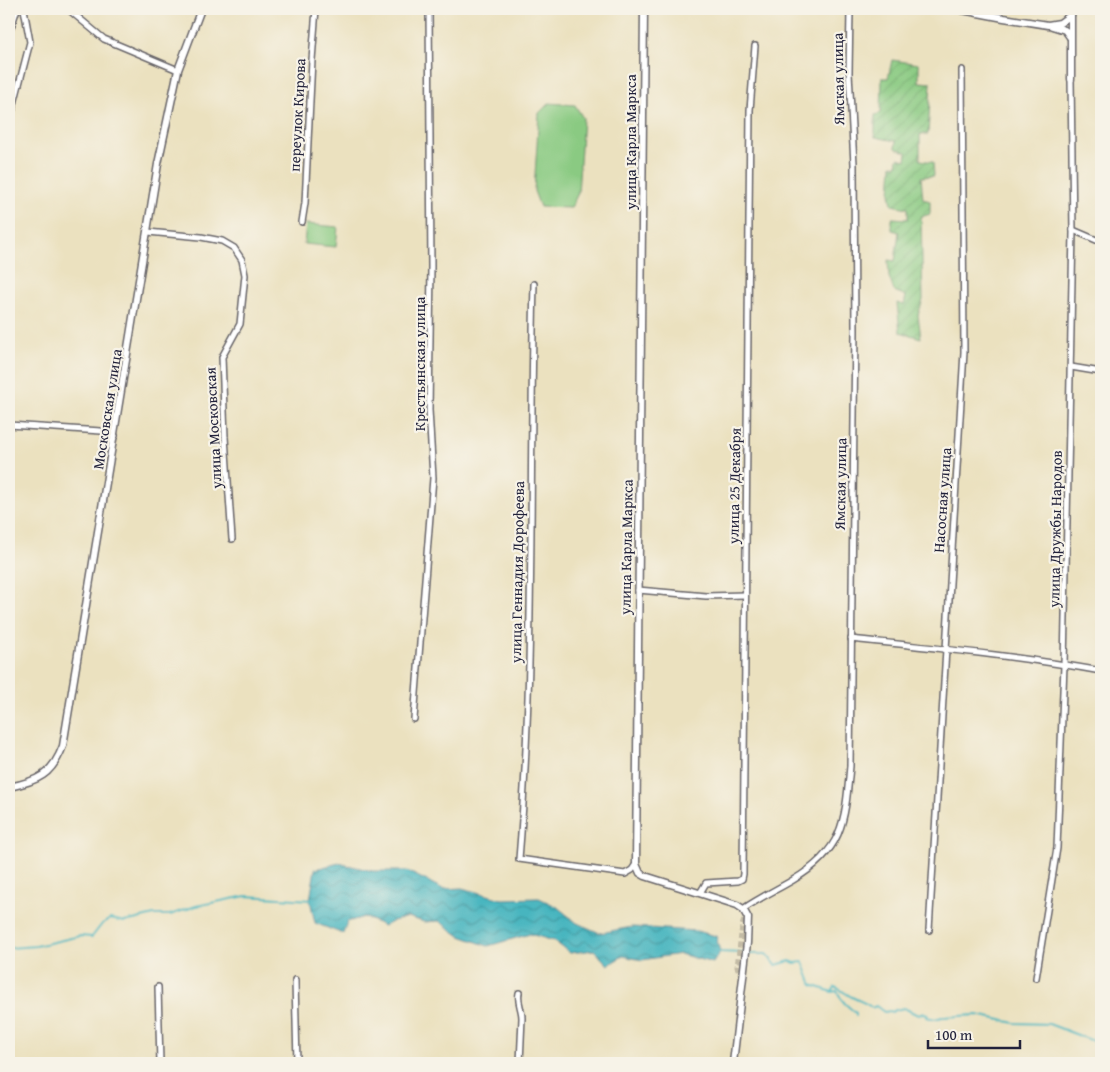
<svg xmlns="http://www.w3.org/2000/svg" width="1110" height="1072" viewBox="0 0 1110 1072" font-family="'Gentium Book Plus',serif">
<defs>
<pattern id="garden-furrows" width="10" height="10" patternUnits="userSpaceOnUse" patternTransform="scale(1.25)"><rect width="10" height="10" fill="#8aca82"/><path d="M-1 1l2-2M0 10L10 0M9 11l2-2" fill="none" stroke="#77ad71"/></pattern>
<pattern id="water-waves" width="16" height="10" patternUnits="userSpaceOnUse" patternTransform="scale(1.25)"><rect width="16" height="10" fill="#46b5bf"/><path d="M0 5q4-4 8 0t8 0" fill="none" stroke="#3a939c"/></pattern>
</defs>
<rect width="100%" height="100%" fill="#f7f3e8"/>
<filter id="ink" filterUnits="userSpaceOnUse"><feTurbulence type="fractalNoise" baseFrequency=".02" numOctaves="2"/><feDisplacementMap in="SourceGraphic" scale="10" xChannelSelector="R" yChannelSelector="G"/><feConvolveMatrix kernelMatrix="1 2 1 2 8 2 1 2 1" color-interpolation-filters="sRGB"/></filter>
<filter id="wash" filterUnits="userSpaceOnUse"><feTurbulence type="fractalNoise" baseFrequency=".0096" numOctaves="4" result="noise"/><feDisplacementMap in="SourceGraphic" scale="20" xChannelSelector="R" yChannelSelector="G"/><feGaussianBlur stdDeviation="1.12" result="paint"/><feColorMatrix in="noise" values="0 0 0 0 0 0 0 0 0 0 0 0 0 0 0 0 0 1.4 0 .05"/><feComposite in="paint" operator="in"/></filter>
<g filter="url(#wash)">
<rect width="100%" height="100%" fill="#ebe1bf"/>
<!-- park -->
<g fill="#8aca82" stroke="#56765e">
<polygon points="549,103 575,105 583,118 578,193 571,208 540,207 534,191 539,113"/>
<polygon points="306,224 338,227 336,247 304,244"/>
</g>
<!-- garden -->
<polygon fill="url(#garden-furrows)" stroke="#56765e" points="892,60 919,64 919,82 931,83 928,134 920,134 920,160 933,162 934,176 921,177 923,199 930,201 930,214 921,217 923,300 918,315 921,338 900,332 897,303 904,305 906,296 894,291 889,277 888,260 895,261 899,232 892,230 892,218 908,219 908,208 892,205 890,193 892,165 897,165 898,158 906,160 907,152 895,148 896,141 875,137 875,115 881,113 882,78 888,78"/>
<!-- water -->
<polygon fill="url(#water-waves)" stroke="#346c7d" points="339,863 373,871 407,871 443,889 462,888 502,899 539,898 556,906 577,923 600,933 632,927 697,931 716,936 720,952 713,963 680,954 642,960 623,956 608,965 594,950 570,953 554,941 530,934 488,946 460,936 439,921 424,922 408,917 393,921 384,926 364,917 347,922 343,934 315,923 310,900 315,869"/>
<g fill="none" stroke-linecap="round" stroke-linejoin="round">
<!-- stream -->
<g stroke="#46b5bf" stroke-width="2">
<polyline points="9,948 36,946 80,936 92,937 102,924 110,919 125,922 154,915 170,915 196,906 246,896 312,900"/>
<polyline points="718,952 744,953"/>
<path d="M748 954H766L776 965 790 961 795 963 803 962 812 985 832 992 835 987C842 990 847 995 854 998 860 1001 867 1003 872 1008L876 1006 884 1012 890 1011 892 1012 895 1010 904 1008 918 1015 924 1013 928 1014 927 1017 935 1019 942 1017 977 1015 1015 1023 1049 1024 1101 1044"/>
<path d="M832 992 837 991C842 1002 847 1006 856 1013V1015"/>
</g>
</g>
</g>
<g filter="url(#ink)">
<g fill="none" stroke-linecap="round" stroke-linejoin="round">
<!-- minor-tunnel -->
<polyline stroke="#c3bba5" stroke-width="5" stroke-dasharray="5 2.5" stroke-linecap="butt" points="742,976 737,967 742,926 746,914"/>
<!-- minor casing -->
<g stroke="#686569" stroke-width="8">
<g id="minor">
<polyline points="68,9 104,39 178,70"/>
<polyline points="9,33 17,9"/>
<polyline points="9,123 30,42 24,9"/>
<polyline points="302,222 305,203 312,60 316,9"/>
<polyline points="1073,230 1101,242"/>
<polyline points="148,232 201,237 222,241 234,248 242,260 245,275 240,324 222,357 225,437 232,539"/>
<path d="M534 284C529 476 535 668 519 859L625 874 632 870 636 864"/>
<polyline points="1071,367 1101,372"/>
<polyline points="9,425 101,431 115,436"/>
<polyline points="638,590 706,596 745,595"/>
<path d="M851 639C934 648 1018 656 1101 671"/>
<polyline points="414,719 433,478 429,410 431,267 429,9"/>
<polyline points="700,893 706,883 738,881 742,879 743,874 750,110 755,46"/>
<path d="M743 909C759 898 776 890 793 880 844 850 845 821 850 766L855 331 854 164 849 73 850 9"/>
<polyline points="929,930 964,352 962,70"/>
<polyline points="1036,978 1057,848 1064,665 1073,232 1071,79"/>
<polyline points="295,980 297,1063"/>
<polyline points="158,987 160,1063"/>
<path d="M519 993C517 1002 522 1009 522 1018L520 1063"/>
</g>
</g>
<!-- tertiary casing -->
<g stroke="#686569" stroke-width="9">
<g id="tertiary">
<polyline points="644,9 636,864 640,873 645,876 737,905 743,909 748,918 747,943 733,1063"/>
<polyline points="957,9 1004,18 1048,25 1060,23 1071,15"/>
<polyline points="1052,26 1065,30 1070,37"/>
<polyline points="1071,79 1071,9"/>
<path d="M9 787C38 781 52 775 63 746L158 164 178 70 201 9"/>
</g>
</g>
<!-- minor -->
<use href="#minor" stroke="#fff" stroke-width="5"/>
<!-- tertiary -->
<use href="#tertiary" stroke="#fff" stroke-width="6"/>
</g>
</g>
<g text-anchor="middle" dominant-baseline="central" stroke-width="4.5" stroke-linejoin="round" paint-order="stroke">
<!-- street labels -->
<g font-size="15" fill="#22223b" stroke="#f7f3e8">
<text transform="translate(838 79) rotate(-91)">Ямская улица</text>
<text transform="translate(297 115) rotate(-87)">переулок Кирова</text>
<text transform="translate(630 142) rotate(-90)">улица Карла Маркса</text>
<text transform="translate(419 364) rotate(-90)">Крестьянская улица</text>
<text transform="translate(107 409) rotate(-81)">Московская улица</text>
<text transform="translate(213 428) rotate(-93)">улица Московская</text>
<text transform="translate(840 484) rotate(-89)">Ямская улица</text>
<text transform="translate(734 486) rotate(-89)">улица 25 Декабря</text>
<text transform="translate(942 500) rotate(-86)">Насосная улица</text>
<text transform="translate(1055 529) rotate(-89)">улица Дружбы Народов</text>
<text transform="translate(626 547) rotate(-89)">улица Карла Маркса</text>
<text transform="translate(517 572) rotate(-89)">улица Геннадия Дорофеева</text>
</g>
</g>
<!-- margin -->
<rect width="1110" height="1072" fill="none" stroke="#f7f3e8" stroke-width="30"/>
<!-- scale -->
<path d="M928 1040v8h92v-8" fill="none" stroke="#22223b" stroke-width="2.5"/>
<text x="935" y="1040" font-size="15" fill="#22223b" stroke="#f7f3e8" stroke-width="4" paint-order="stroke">100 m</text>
</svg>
